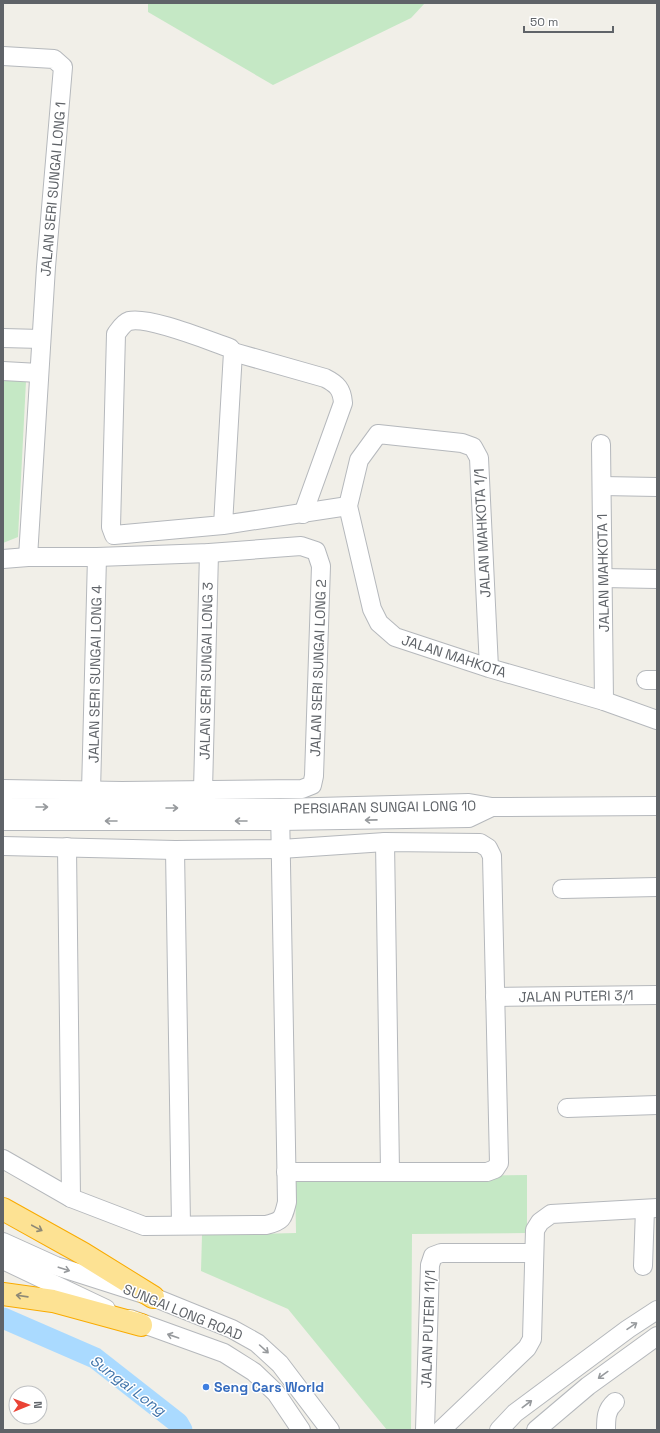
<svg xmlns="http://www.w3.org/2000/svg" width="660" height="1433" viewBox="0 0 660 1433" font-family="'Space Grotesk',sans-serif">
<rect width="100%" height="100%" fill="#f1efe8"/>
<!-- green -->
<g fill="#c5e8c5">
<polygon points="148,3 425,3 411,18 273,85 148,12"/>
<polygon points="3,380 26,381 18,537 3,543"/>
<polygon points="527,1175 527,1233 412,1234 411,1430 387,1430 288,1309 201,1271 202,1235 296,1233 295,1177"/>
</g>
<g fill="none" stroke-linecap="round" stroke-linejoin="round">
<!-- river -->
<polyline stroke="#aadaff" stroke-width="21" points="3,1318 95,1358 178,1423 182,1430"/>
<!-- minor casing -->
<g stroke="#b5b8bc" stroke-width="20">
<g id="minor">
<polyline points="3,56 54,59 63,67 46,267 28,557"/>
<polyline points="3,338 41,339"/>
<path d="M233 352 325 378C337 384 342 389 343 403L303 514"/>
<polyline points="3,371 39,373"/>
<polyline points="601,444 604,701"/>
<polyline points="602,486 657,487"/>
<path d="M223 525 233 352 230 348C209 341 149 316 129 321 123 323 120 329 116 334L111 527 114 535 223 525 348 506"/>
<polyline points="3,559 28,557 97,557 209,553 301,546 316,551 321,566 314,776 312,785 302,789 122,791 3,789"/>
<polyline points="603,578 657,579"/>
<polyline points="489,668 479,458 473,447 462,443 378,434 359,460 348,506 372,609 379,623 395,637 489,668 604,701 657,720"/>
<polyline points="646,680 657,680"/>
<polyline points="203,790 209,553"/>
<polyline points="91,791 97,557"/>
<polyline points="3,807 280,808 469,803 492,807 657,806"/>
<polyline points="3,821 280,821 469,818 492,807"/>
<polyline points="385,842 390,1171"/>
<polyline points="3,846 175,850 281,849 385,842 480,843 488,848 492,856 499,1163 495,1169 487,1172 286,1172"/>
<polyline points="67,847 71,1198"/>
<polyline points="175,850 181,1225"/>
<polyline points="562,889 657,887"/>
<polyline points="495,997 657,995"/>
<polyline points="567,1108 657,1105"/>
<path d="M3 1159 71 1198 144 1226 266 1225C283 1221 283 1218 287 1202L280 808"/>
<polyline points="3,1242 56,1266 153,1297 232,1329 257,1343 280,1364 330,1430"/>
<polyline points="3,1260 106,1309"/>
<polyline points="643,1266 645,1209"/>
<polyline points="130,1319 224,1353 254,1372 276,1393 301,1430"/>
<polyline points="425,1430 430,1265 433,1256 441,1253 533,1253"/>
<polyline points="441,1430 527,1348 532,1339 535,1230 540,1222 551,1214 657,1208"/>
<polyline points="499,1430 515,1413 628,1329 657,1310"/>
<polyline points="536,1430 588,1386 657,1336"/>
<path d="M606 1430C606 1418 606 1410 615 1402"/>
</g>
</g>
<!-- highway casing -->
<g stroke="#f9ab00" stroke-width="24">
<g id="highway">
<polyline points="3,1209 82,1253 153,1297"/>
<polyline points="3,1294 53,1301 141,1325"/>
</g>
</g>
<!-- minor -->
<use href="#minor" stroke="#fff" stroke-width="18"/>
<!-- highway -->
<use href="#highway" stroke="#fde293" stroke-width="22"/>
</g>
<!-- one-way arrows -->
<defs><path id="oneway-shaft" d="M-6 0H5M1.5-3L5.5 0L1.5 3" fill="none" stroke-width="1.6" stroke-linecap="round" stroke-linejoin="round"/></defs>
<g stroke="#979a9d">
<use href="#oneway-shaft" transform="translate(42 807)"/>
<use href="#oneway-shaft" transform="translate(172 808)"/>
<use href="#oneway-shaft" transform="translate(371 820) rotate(179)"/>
<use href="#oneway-shaft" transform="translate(111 821) rotate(-180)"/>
<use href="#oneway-shaft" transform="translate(241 821) rotate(-180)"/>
<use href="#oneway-shaft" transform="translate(64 1269) rotate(18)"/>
<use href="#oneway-shaft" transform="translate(632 1326) rotate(-34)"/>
<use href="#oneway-shaft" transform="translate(173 1336) rotate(-161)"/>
<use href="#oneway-shaft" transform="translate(264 1349) rotate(42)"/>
<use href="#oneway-shaft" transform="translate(603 1375) rotate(144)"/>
<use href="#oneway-shaft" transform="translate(527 1404) rotate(-37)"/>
</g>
<g stroke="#8e8975">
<use href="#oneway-shaft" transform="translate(37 1228) rotate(28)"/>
<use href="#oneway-shaft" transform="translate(22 1296) rotate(-172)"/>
</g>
<!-- markers -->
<circle fill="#3f7fe0" stroke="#fff" stroke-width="1.5" cx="206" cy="1387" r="4"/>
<g text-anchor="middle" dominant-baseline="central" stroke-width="3" stroke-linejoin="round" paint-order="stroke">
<!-- street labels -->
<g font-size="14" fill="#5f6368" stroke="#fff">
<text transform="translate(53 189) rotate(-85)">JALAN SERI SUNGAI LONG 1</text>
<text transform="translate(482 533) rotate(-93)">JALAN MAHKOTA 1/1</text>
<text transform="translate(603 573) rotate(-91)">JALAN MAHKOTA 1</text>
<text transform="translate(454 656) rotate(18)">JALAN MAHKOTA</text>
<text transform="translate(318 668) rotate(-88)">JALAN SERI SUNGAI LONG 2</text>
<text transform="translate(206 671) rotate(-89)">JALAN SERI SUNGAI LONG 3</text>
<text transform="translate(95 674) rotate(-89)">JALAN SERI SUNGAI LONG 4</text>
<text transform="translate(385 807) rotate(-1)">PERSIARAN SUNGAI LONG 10</text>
<text transform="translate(576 996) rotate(-1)">JALAN PUTERI 3/1</text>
<text transform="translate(183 1312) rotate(22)">SUNGAI LONG ROAD</text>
<text transform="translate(428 1329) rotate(-88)">JALAN PUTERI 11/1</text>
</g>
<!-- shop labels -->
<g font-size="14" font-weight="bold" fill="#366cbe" stroke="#fff" text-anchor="start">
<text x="214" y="1387">Seng Cars World</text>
</g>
<!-- water labels -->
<g font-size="15" font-style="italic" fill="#4174aa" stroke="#fff">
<text transform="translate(128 1385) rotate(37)">Sungai Long</text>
</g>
</g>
<!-- border -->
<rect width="660" height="1433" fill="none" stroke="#5f6368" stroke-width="8"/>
<!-- north arrow -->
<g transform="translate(28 1405) rotate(89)"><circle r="19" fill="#ffffff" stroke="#bfc1c3"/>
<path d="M0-3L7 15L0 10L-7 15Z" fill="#ea4335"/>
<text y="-6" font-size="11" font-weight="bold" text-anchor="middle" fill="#5f6368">N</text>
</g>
<!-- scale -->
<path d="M524 26v6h89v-6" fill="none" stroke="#5f6368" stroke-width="2"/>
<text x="530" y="26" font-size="12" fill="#5f6368" stroke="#ffffff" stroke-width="3" paint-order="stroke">50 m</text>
</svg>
